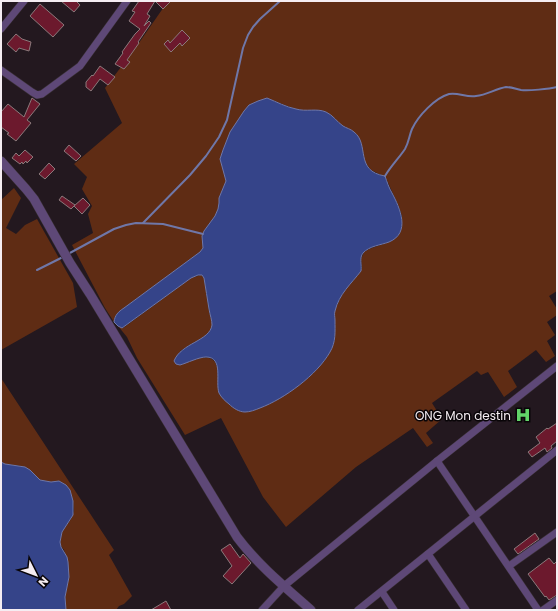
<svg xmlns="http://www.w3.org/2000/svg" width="558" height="611" viewBox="0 0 558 611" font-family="Poppins,sans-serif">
<rect width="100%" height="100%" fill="#23181f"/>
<!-- green -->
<g fill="#5f2c14">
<path d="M168 1H557V291L549 296 557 309V315L547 322 555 335 547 341 555 356 546 362 536 350 508 371 517 387 504 397 488 372 481 375 477 371 432 403 442 419 426 433 433 443 427 447 413 428 356 467 286 527 263 497 221 418 185 435 137 358 127 337 118 326 123 328 191 278 201 275 204 278 209 311 212 321V327L209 332 206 336 180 351C186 353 196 359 201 358 206 358 209 357 213 360 221 365 216 384 220 393 222 398 226 401 230 405L270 404 286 394 307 379 317 369 325 360 330 352 335 339 334 312 344 290 357 276 362 268 361 259 364 252 369 249 389 242 398 236 401 229 402 222V216L399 207 385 176 381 175 371 170 364 161 360 141 326 112 319 110 304 111 295 109 272 100 230 132 223 150 222 167 225 173 226 181 219 198V203L218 209 215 216 204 231 202 236 203 248 200 252 124 308C118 312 115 315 114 322L105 308 72 245 93 233 88 214 92 206 82 189 87 177 74 164 122 123 105 88 134 50Z"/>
<polygon points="14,188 21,198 6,228 16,234 25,225 37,219 73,283 77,307 1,350 1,200"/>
<polygon points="1,378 114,550 109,555 132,596 124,604 119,606 116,610 66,610 65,597 69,577 68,562 64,550 61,546 60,542 62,532 71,519 74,511 73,501 70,490 66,485 59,481 51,482 40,480 30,470 21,466 5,464 1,462"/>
</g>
<!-- water -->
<g fill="#354489" stroke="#6f77a8">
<path d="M267 98C277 102 286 107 296 109 306 112 317 108 326 112 333 115 337 122 343 126 346 128 351 129 354 132 370 144 354 171 385 176 387 182 389 188 392 193 400 208 411 233 389 242 381 245 369 246 363 253 359 258 362 265 361 271 351 284 339 294 335 311 334 314 335 317 335 320 335 332 336 342 330 352 317 375 284 399 260 408 255 410 250 412 245 412 239 412 233 408 229 404 225 401 221 397 219 393 215 382 224 357 206 357 199 357 187 363 180 365L176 364 174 361C181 343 210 341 212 325 212 320 210 315 209 309 207 299 206 288 204 278L202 275H198L191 278 122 328 118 326 114 322C115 315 118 312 124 308L200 252 203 248 202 236 204 231 215 216 218 209 219 203V198L226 181 220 159 223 150 230 132 244 111 249 105 258 101Z"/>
<polygon points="1,462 5,464 25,467 30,470 40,480 51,482 59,481 66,485 70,490 73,501 73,515 62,532 60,542 61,547 67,557 68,562 69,577 65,597 66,610 1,610"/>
</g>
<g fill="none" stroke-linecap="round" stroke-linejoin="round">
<!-- stream -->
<g stroke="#6f77a8" stroke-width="2">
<path d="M385 176C391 166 399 158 405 149 409 142 409 136 412 129 418 116 435 98 449 94 458 92 467 98 476 96 487 95 495 89 506 87 511 87 516 89 521 90 528 91 549 89 557 87"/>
<polyline points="143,223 190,175 206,156 219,137 227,120 243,48 248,35 253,27 260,19 280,1"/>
<polyline points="68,254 114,229 126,225 136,223 163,224 203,234"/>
<polyline points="37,270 61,258"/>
</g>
</g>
<!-- building -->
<g fill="#6c192d" stroke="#8b797b">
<polygon points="61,1 76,1 80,5 74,12"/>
<polygon points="139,1 171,1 163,9 155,1 147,14 150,16 144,26 149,21 151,23 138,42 139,43 127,60 130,62 124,69 115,64 123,53 122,52 135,34 140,29 129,21 135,12 132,11"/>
<polygon points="40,4 64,25 53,37 30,16"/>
<polygon points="182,30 190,38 182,46 180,43 171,52 164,44 168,40 170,43"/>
<polygon points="16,34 22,39 31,42 29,51 19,48 16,52 7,44"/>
<polygon points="100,66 115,77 108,85 100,79 91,91 86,87 86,82 92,75 93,76"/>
<polygon points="32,98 40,104 27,120 31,123 16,141 7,134 9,133 1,127 1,112 8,104 24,117"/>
<polygon points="69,145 81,156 76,161 64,151"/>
<polygon points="25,150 33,157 27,163 26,161 23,164 22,162 20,164 12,158 16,153 19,156"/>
<polygon points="49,163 55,169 45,179 39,174"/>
<polygon points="62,196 75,205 71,209 59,200"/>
<polygon points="83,198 90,205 82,214 74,206"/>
<polygon points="557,423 557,441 551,446 552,448 547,452 545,448 532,457 528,452 540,443 536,437 547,428 548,429"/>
<polygon points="535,533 539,539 518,554 514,549"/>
<polygon points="230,544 240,558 243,554 251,563 232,584 223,576 232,566 221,550"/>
<polygon points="549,558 554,564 557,561 557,595 549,600 546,596 545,597 528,574"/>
<polygon points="166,601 171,610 151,610"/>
</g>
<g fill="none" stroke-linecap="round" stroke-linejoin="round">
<!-- minor casing -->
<g stroke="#3c3238" stroke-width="8">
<g id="minor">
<polyline points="1,29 24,1"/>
<polyline points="1,70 32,92 37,95 42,94 80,66 127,1"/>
<polyline points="437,461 538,610"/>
<polyline points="428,554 466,610"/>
<polyline points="509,566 557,532"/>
<polyline points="382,592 394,610"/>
<polyline points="262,610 284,586 437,461 557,366"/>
<polyline points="358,610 557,450"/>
<polyline points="543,610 557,600"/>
</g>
</g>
<!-- tertiary casing -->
<g stroke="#3c3238" stroke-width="10">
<path id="tertiary" d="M1 161 26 189 34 199 70 263 90 294 237 537C258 565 285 587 311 610"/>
</g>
<!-- minor -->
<use href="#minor" stroke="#5e4877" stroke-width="7"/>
<!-- tertiary -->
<use href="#tertiary" stroke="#5e4877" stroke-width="9"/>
</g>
<!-- icons -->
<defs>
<g id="hospital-bare" transform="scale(1.2)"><path d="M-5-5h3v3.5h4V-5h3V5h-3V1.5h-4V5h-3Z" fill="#62d469" stroke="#090508" stroke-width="2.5" paint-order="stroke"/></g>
</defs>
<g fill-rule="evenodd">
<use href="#hospital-bare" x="523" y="415"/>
</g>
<g text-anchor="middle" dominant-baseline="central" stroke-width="3" stroke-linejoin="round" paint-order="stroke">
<!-- poi labels -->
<g font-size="12" fill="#f5edf2" stroke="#090508" text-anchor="end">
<text x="511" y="415">ONG Mon destin</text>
</g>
</g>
<!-- border -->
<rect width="558" height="611" fill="none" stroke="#f5edf2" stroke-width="4"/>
<!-- north arrow -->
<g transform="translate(36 575) rotate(132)" stroke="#090508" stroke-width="3" paint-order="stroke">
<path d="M0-3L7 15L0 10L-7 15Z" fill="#f5edf2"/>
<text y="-6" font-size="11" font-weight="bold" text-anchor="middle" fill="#f5edf2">N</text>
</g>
</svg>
